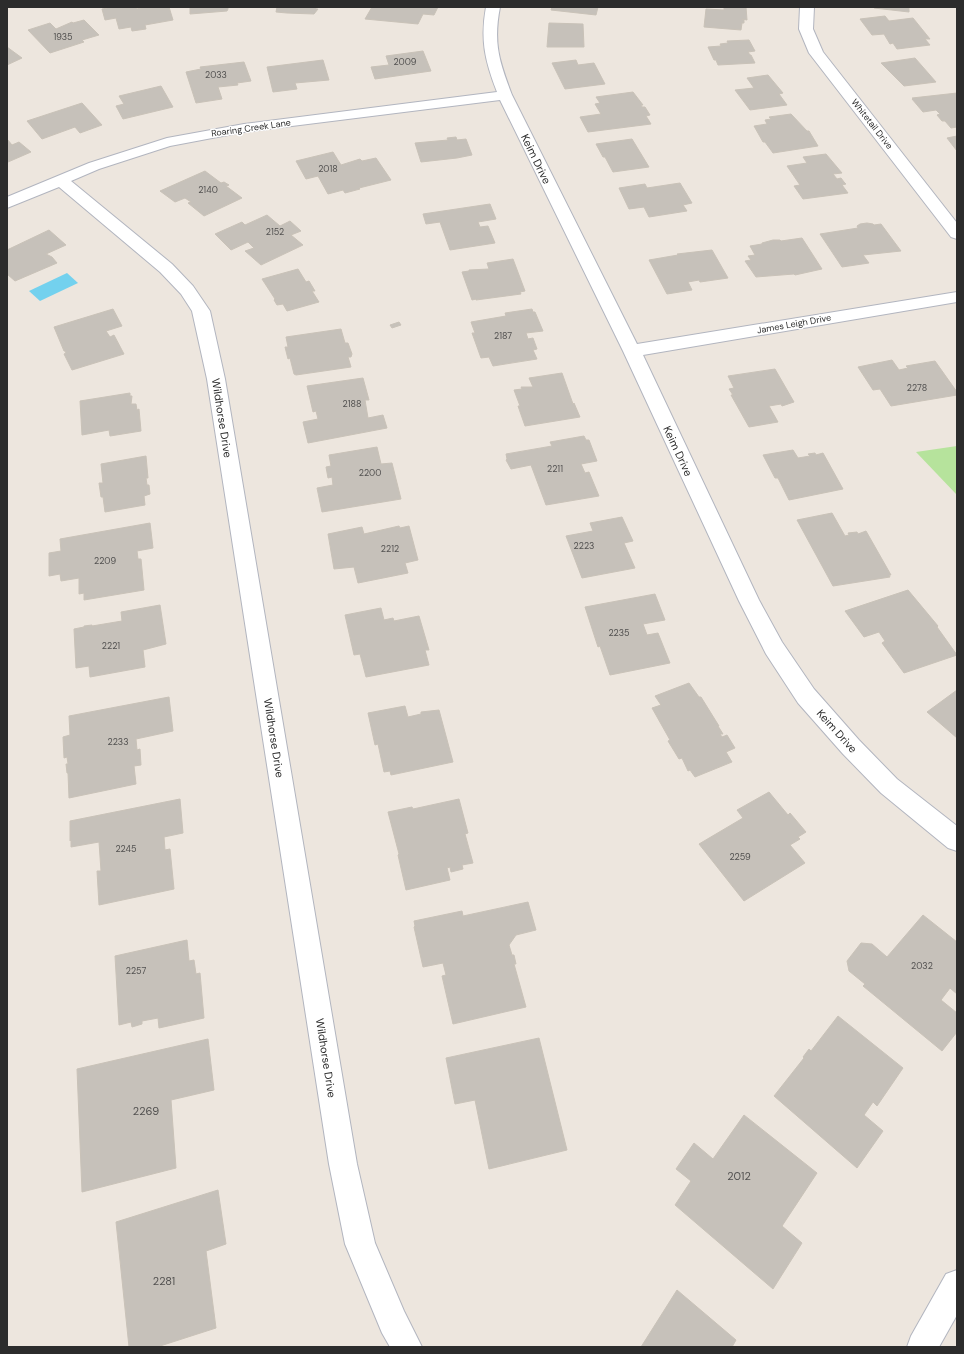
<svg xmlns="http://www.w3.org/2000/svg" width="964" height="1354" viewBox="0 0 964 1354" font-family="'DM Sans',sans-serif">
<rect width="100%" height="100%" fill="#ede6de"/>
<!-- green -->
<polygon fill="#b6e39c" points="957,446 957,495 916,452"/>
<!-- water -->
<polygon fill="#73d1ee" points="67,273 78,283 40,301 29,291"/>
<!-- building -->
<g fill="#c6c1ba" stroke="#c9c2b8">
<polygon points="113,7 136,7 137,9 144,7 169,7 173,20 145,25 146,29 132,31 131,27 119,29 116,18 105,20 102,9"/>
<polygon points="190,7 228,7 228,9 227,11 190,14"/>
<polygon points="277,7 316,7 316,9 318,9 314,14 287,13 276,12"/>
<polygon points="372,7 438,7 434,15 423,14 418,24 365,19"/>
<polygon points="552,7 598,7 596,15 551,10"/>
<polygon points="724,7 746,7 747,20 742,19 744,20 744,23 742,23 741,30 704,27 706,9 724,10"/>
<polygon points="874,7 909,7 909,12 874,8"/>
<polygon points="885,16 889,21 913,18 930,39 925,39 930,45 897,49 893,43 890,44 884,34 872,35 860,19"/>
<polygon points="84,20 99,35 82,40 84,42 50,53 28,30 50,23 56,29 72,22 73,23"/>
<polygon points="549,23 583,24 584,47 547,47"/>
<polygon points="749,40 755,51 748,52 750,55 751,55 755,63 718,65 716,60 714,60 708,47 721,46 720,44 728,43 727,41"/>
<polygon points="7,47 22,58 7,65"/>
<polygon points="423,51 431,71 375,79 371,67 389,65 386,56"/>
<polygon points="915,58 936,82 904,86 881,63"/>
<polygon points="323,60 329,80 295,83 297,89 273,92 267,67"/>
<polygon points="576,60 578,65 594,63 605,84 565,89 552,63"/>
<polygon points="244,62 251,81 237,83 238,85 218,87 222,99 196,103 186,72 201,69 200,67"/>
<polygon points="768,75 783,93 779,94 787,105 750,110 735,90 754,88 747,78"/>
<polygon points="161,86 173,107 123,119 116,106 124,104 119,96"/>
<polygon points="633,92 643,105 641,105 642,107 645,107 650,115 646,116 651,124 588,132 580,117 601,114 595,104 600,103 596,97"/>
<polygon points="957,93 957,127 951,128 945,121 942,121 937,115 940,114 936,110 923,112 912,99 913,99 912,98"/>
<polygon points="82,103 102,125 80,133 75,127 42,139 27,121"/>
<polygon points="791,114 807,131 809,131 818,146 773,153 765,142 763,142 754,126 767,124 765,120 771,119 769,117"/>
<polygon points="957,136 957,151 947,138"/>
<polygon points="456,137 457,140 466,139 472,155 457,158 421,162 415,143 448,140 447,138"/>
<polygon points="7,139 12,145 19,142 31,152 8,162 7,161"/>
<polygon points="632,139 649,167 613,172 605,157 603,157 596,144"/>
<polygon points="333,152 341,165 360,159 362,161 376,158 391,180 359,188 360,189 345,193 343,190 328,194 318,176 306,179 296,161"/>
<polygon points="826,154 842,173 833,174 837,179 841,178 844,182 846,184 842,185 848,193 803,199 794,186 800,185 787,166 807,163 803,157"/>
<polygon points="205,171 221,183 224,182 229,185 226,186 242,198 204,216 188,203 191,202 185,198 175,202 160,191"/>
<polygon points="680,183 692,203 683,205 687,211 649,217 644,207 629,209 619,188 645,184 647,188"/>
<polygon points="490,204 496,219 478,222 480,227 488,226 495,243 450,250 440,222 426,224 423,214"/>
<polygon points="267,215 280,226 290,221 301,231 291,235 303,245 261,265 245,251 254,248 248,242 231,250 215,234 242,222 245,225"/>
<polygon points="867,223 873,224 874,225 881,224 901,251 863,255 869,263 842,267 820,234 858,228 857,226 860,224"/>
<polygon points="49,230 66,245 46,254 52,257 57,263 15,281 7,274 7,250"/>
<polygon points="802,238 822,269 795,275 794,274 756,277 745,261 751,260 748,256 755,255 750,246 762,244 762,243 773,240 780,240 781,241"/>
<polygon points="712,250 728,278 700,282 699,280 688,282 692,290 667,294 649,260 678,255 677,254"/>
<polygon points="513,259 525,291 520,292 521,294 476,300 476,299 472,300 462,272 469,271 469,270 489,269 487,263"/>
<polygon points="298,269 306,282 309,281 315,291 312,291 319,302 287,311 283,304 277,305 274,300 275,299 262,279"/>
<polygon points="113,309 122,326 106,331 110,337 114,335 124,354 72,370 64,354 66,353 65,351 64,351 54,327"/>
<polygon points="532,309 533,312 535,312 543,331 526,333 528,339 533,338 537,349 533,350 537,359 493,366 489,357 481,358 472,333 475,333 471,322 506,316 505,313"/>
<polygon points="399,322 401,325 392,328 390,325"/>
<polygon points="341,329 345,343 348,343 352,354 351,357 348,357 351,367 296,375 294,374 290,358 288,359 285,347 288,347 286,337"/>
<polygon points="892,360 899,370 908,368 906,366 935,361 957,392 957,395 891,406 880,389 873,390 858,367"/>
<polygon points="775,369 794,402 782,406 781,404 769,406 778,422 749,427 731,395 733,395 729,389 734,388 728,376"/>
<polygon points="562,373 573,404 574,403 580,417 525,426 518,406 520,406 514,390 522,389 521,387 533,387 529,378"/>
<polygon points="363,378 369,400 365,400 368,418 383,415 387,428 308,443 303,422 318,419 316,411 313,412 307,386"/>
<polygon points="130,393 130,396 132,396 131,404 136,404 137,410 139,409 141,431 110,436 109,430 82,435 80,401"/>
<polygon points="584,436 586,440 589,440 597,461 581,464 585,473 589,472 599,496 546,505 531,465 511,469 506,460 507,459 506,454 552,446 550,442"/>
<polygon points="377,447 381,464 392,463 401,499 322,512 317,488 333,485 332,477 328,478 326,467 331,466 329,455"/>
<polygon points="793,450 798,458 810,456 808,454 815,453 816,455 823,453 843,489 789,500 778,478 775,478 763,455"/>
<polygon points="146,456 148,478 146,478 147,485 149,485 150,494 144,496 145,505 105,512 103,497 101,497 99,483 103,483 101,464"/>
<polygon points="832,513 845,536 849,535 848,533 857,532 858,534 866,531 891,575 889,575 890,577 833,586 797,520"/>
<polygon points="622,517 633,541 624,543 635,568 582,578 566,536 593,531 590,523"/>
<polygon points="150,523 153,548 137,551 138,559 141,559 144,590 84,600 84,593 79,594 79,578 61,581 60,574 49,576 49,553 61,551 60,539"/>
<polygon points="399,526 400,528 409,526 418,560 405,563 408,573 358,583 354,567 334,569 328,534 362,527 364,534"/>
<polygon points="908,590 938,626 937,627 957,655 904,673 882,643 885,641 879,632 864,637 845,611"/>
<polygon points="655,594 665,620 643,624 647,635 658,633 670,663 610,675 600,646 598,647 585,607"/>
<polygon points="160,605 166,644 143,650 145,667 90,677 89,666 76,668 74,629 84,627 84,626 92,625 92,626 122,621 121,612"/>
<polygon points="381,608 384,620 393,618 394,621 419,616 429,650 425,650 429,665 366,677 360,654 354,655 345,615"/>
<polygon points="689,683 699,697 701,697 719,726 718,726 723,734 720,734 722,737 727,735 735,748 726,752 732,762 695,777 690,770 688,771 682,758 679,759 668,741 670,740 652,708 661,705 655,696"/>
<polygon points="957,690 957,738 927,712"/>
<polygon points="169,697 173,731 136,739 137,750 140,749 141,765 134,766 136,784 69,798 68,773 67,773 66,764 68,764 67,757 64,758 63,737 70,735 69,716"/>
<polygon points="405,706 408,717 421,714 421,712 439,710 453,762 391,775 390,771 384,772 378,744 375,745 368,713"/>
<polygon points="769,792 788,815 790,813 806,832 798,837 800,839 790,845 805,863 744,901 699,844 743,818 737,810"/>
<polygon points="180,799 183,833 164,837 165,850 170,849 174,889 99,905 97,871 101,871 99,842 71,847 71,840 70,841 70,821"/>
<polygon points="459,799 468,833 465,834 473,863 462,865 463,869 451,872 450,867 447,868 450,880 406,890 398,855 399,854 388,812 412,807 413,809"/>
<polygon points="528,902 536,930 516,935 509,945 512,955 514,955 516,964 514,964 526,1007 453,1024 442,976 446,975 443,963 423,967 414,927 415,926 414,921 462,911 463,916"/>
<polygon points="923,915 957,942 957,994 950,988 941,1000 957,1013 957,1032 942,1051 863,986 865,984 849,971 847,961 861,943 872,944 887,957"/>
<polygon points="187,940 189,961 194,960 196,974 200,973 204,1018 159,1028 158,1018 142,1021 142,1024 132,1027 131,1022 119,1025 115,956"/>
<polygon points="838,1016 903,1068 877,1106 873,1102 864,1115 883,1131 857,1168 774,1096 804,1058 803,1057 809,1049 811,1051"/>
<polygon points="539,1038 567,1150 489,1169 475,1100 455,1104 446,1058"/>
<polygon points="208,1039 214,1090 171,1100 176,1168 82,1192 77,1069"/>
<polygon points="744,1115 817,1173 782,1226 802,1243 773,1289 675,1205 691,1181 676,1169 694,1143 713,1159"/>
<polygon points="218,1190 226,1244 206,1251 216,1328 157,1347 129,1347 116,1222"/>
<polygon points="677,1290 736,1340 732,1347 641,1347"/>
</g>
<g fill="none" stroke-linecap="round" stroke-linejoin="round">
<!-- minor casing -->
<g stroke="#b2b5bf" stroke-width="2">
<g id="minor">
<path d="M486 7H500C493 43 499 61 512 95L637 344 957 292V302L643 355 759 600 782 642 814 689 859 740 897 779 957 826V851L948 848 881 793 843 754 798 703 766 654 739 601 623 351 500 100 244 132 170 146 99 169 71 181 172 264 193 286 210 311 225 379 357 1164 375 1243 404 1311 422 1347H390L382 1333 345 1244 329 1164 207 379 192 311 181 294 160 272 59 187 7 208V197L89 163 167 138 244 124 497 92C485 61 480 40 486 7Z"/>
<polygon points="800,7 814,7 813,29 823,52 957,223 957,239 951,237 809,53 799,29"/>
<polygon points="957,1270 957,1315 939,1347 907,1347 911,1336 946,1274"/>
</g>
</g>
<!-- minor -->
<use href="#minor" fill="#fff" fill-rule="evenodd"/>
</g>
<g text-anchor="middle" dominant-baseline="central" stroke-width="3" stroke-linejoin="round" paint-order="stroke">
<!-- number labels -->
<g font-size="9" fill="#525150">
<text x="63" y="37">1935</text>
<text x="405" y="62">2009</text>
<text x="216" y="75">2033</text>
<text x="328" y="169">2018</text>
<text x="208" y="190">2140</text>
<text x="275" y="232">2152</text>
<text x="503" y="336">2187</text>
<text x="917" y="388">2278</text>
<text x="352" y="404">2188</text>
<text x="555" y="469">2211</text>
<text x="370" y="473">2200</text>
<text x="584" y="546">2223</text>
<text x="390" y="549">2212</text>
<text x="105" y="561">2209</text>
<text x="619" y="633">2235</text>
<text x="111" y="646">2221</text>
<text x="118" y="742">2233</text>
<text x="126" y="849">2245</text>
<text x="740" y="857">2259</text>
<text x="922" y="966">2032</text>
<text x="136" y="971">2257</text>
</g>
<!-- far-street labels -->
<g font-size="9" fill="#2c2c2c" stroke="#fff">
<text transform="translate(872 124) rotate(52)">Whitetail Drive</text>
<text transform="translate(251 128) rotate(-8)">Roaring Creek Lane</text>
<text transform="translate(794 324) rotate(-10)">James Leigh Drive</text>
</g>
<!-- street labels -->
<g font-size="11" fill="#2c2c2c" stroke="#fff">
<text transform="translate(536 159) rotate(64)">Keim Drive</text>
<text transform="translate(222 418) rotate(81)">Wildhorse Drive</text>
<text transform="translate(678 451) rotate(65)">Keim Drive</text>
<text transform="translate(837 731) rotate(48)">Keim Drive</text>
<text transform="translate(274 738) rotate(81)">Wildhorse Drive</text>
<text transform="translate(326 1058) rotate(81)">Wildhorse Drive</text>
</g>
<!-- near-number labels -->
<g font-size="11" fill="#525150">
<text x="146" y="1111">2269</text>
<text x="739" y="1176">2012</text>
<text x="164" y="1281">2281</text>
</g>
</g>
<!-- border -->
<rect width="964" height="1354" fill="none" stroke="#2c2c2c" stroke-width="16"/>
</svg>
